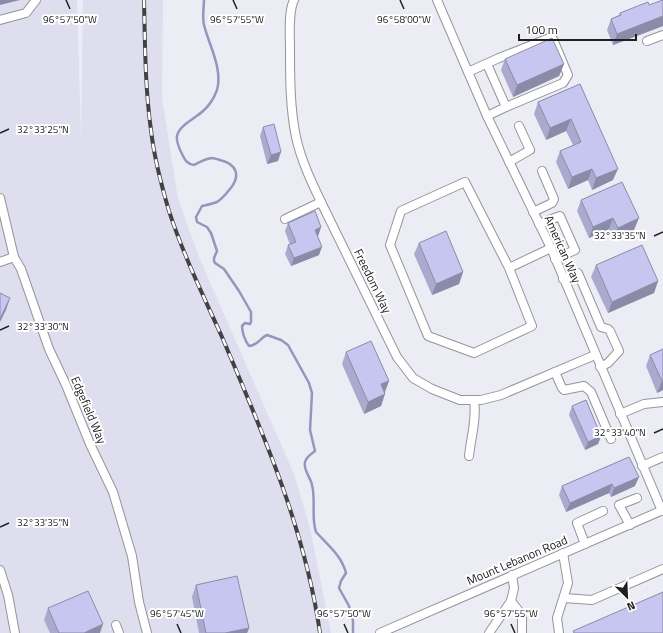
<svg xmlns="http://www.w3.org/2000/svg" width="663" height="633" viewBox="0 0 663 633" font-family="'Titillium Web',sans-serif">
<rect width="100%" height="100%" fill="#ececf5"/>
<!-- built -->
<polygon fill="#dedeee" points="0,0 77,0 81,139 83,0 163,0 162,98 178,199 199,257 294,474 310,528 331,633 0,633"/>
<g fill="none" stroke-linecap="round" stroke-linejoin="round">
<!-- stream -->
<path stroke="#9695bd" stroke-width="2.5" d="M204 0C204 8 202 17 204 25 209 45 223 69 217 90 214 98 209 106 203 111 196 118 179 125 177 136 176 142 179 148 182 154 185 160 187 164 194 165 200 162 205 159 211 158 214 158 217 159 220 160 237 164 241 176 230 189 226 194 222 199 217 202 212 204 206 205 202 206L196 217 197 222 207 227 211 233 217 251 214 258V261L215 263 224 269 239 291 251 312V322L250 324 245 323 242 326C242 332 245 341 249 346 257 346 260 338 267 335L281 340 288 345 309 383 312 393 310 430 315 451C311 454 306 457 305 462 303 470 311 478 312 485 316 500 311 518 316 532 327 544 342 556 346 573L341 581 339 588 349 606 353 621V633"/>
<!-- minor casing -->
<g stroke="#94949c" stroke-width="10">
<g id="minor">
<path d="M294 0C288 12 290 35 290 48 290 78 290 108 296 137 301 160 311 181 321 202L397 357 413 378 432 389 460 400H481L501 395 595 355"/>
<polyline points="437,0 487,116 551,248 662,511"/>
<polyline points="0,20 26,13 36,0"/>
<polyline points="647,41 663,35"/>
<polyline points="487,64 506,107 487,116"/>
<polyline points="468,72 499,58 552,37 568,75 563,83 506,107"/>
<polyline points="509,162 530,150 519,126"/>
<polyline points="0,198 14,257 21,269 49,349 66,385 90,444 113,492 132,556 139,602 147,633"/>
<polyline points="533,212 552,203 554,199 542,171"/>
<polyline points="285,219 321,202"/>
<polyline points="539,224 560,216 575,250 555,259"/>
<polyline points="0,262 14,257"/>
<polyline points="509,268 465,182 401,211 390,245 428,336 474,353 532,326 509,268 551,248"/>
<polyline points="563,279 578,273 601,327 608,329 610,331 619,351 608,363 600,367"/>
<polyline points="555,372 562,388 564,390 584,386 591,392 611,439"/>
<polyline points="620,414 644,404 663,402"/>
<path d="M469 456C471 437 477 418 474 400"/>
<polyline points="642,466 663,457"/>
<polyline points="630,525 619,505 637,498"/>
<polyline points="585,544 577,523 603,511"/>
<polyline points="0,570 8,595 15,633"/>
<polyline points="564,598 592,600 663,569"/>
<polyline points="511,601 522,615 522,633"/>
<polyline points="116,625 119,633"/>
<polyline points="380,633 663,510"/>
<polyline points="489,633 511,601 514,588 512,575"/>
<polyline points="559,633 557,618 568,583 563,553"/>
</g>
</g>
<!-- minor -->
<use href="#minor" stroke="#fff" stroke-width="8"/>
<!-- rail casing -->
<g stroke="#424246" stroke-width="4">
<path id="rail" d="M144 0C145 43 145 88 151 130 154 157 161 184 169 211 183 254 203 295 222 337 263 433 305 529 320 633"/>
</g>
<!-- rail -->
<use href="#rail" stroke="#fff" stroke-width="2.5" stroke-dasharray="8" stroke-linecap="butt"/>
</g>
<!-- wall -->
<g fill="#abaace">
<polygon points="663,0 663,26 613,45 607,30 611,19 619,15 620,13 649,5"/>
<polygon points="505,59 564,64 559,76 513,97 501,70"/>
<polygon points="580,84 613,180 592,190 588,180 568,189 556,162 560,151 573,145 566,131 546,140 534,114 538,102"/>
<polygon points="263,127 278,161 267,164 260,136"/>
<polygon points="581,200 634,230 613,239 609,229 589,238 577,211"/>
<polygon points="288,223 321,227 318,236 317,236 319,255 291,266 285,254 288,245 290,245 285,231"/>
<polygon points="419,243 463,272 459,284 432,295 414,254"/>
<polygon points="596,265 658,281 654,293 608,313 591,277"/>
<polygon points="663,349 663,390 657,393 646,366 650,355"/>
<polygon points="346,352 385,392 381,406 364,414 342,364"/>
<polygon points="572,406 601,436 598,444 585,450 569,415"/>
<polygon points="629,457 635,486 611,497 609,493 566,512 559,495 562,486"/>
<polygon points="196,585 249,628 247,633 199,633 192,597"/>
<polygon points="48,608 100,633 50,633 44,620"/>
</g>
<!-- shaded-wall -->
<g fill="#8b8ba8">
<polygon points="0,0 20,0 0,5"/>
<polygon points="663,16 663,26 613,45 617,34"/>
<polygon points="564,64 559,76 513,97 517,85"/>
<polygon points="571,119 566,131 546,140 550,128"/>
<polygon points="281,152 278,161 267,164 271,155"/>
<polygon points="592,169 588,180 568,189 572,177"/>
<polygon points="618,169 613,180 592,190 596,178"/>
<polygon points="613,218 609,229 589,238 593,227"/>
<polygon points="639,218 634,230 613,239 618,228"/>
<polygon points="321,227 318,236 312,239 315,230"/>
<polygon points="322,247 319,255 291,266 294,258"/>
<polygon points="463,272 459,284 432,295 436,284"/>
<polygon points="658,281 654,293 608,313 612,302"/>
<polygon points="10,298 6,310 0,322 0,319"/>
<polygon points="389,381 385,392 376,396 381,384"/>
<polygon points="662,381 663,381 663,390 657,393"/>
<polygon points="385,394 381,406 364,414 368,402"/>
<polygon points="601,436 598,444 585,450 588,442"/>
<polygon points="639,477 635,486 611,497 614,488"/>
<polygon points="612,484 609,493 566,512 570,503"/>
<polygon points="103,624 100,633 84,633"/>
<polygon points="249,628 247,633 225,633"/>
</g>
<!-- building -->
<g fill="#c7c6f0" stroke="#8b8ba8">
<polygon points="663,0 663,16 617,34 611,19 621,15 620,13 648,2 649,5"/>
<polygon points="552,38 564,64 517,85 505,59"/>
<polygon points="580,84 618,169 596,178 592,169 572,177 560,151 581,142 571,119 550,128 538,102"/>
<polygon points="274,124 281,152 271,155 263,127"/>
<polygon points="622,182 639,218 618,228 613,218 593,227 581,200"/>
<polygon points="315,211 321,227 315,230 322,247 294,258 288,245 296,242 288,223"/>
<polygon points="446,231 463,272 436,284 419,243"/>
<polygon points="642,245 658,281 612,302 596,265"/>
<polygon points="0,293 10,298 0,319"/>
<polygon points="371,341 389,381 381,384 385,394 368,402 346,352"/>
<polygon points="663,349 663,381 662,381 650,355"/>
<polygon points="586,400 601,436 588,442 572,406"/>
<polygon points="629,457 639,477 614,488 612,484 570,503 562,486"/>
<polygon points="237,576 249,628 225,633 206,633 196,585"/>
<polygon points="88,591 103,624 84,633 59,633 48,608"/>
<polygon points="663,592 663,633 574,633 573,631"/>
</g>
<!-- ticks -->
<path fill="none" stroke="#202023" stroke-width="1.5" d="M66 0 70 9M233 0 237 9M400 0 404 9M0 133 9 129M654 236 663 232M0 330 9 326M654 433 663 429M0 527 9 523M177 624 181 633M344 624 348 633M511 624 515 633"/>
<g text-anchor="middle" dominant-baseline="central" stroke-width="4" stroke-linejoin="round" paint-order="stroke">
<!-- street labels -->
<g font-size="12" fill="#202023" stroke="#fff">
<text transform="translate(563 249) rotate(66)">American Way</text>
<text transform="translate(373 281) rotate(64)">Freedom Way</text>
<text transform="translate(89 410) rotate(67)">Edgefield Way</text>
<text transform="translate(517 560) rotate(-23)">Mount Lebanon Road</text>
</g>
</g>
<g font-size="10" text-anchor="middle" fill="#202023" stroke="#fff" stroke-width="4" stroke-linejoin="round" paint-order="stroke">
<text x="70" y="23">96°57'50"W</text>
<text x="237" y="23">96°57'55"W</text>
<text x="404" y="23">96°58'00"W</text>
<text x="43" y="133">32°33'25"N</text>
<text x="620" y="239">32°33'35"N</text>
<text x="43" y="330">32°33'30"N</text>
<text x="620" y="436">32°33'40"N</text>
<text x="43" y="526">32°33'35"N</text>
<text x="177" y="617">96°57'45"W</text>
<text x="344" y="617">96°57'50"W</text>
<text x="511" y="617">96°57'55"W</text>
</g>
<!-- north arrow -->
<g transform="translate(627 597) rotate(156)" stroke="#ffffff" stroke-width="3" paint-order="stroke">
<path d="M0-3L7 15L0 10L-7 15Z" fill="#202023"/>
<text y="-6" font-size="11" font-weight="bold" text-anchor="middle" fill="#202023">N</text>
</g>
<!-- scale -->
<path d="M519 34v6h117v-6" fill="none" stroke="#202023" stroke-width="2"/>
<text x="525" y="34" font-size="12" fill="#202023" stroke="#ffffff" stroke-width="3" paint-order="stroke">100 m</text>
</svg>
